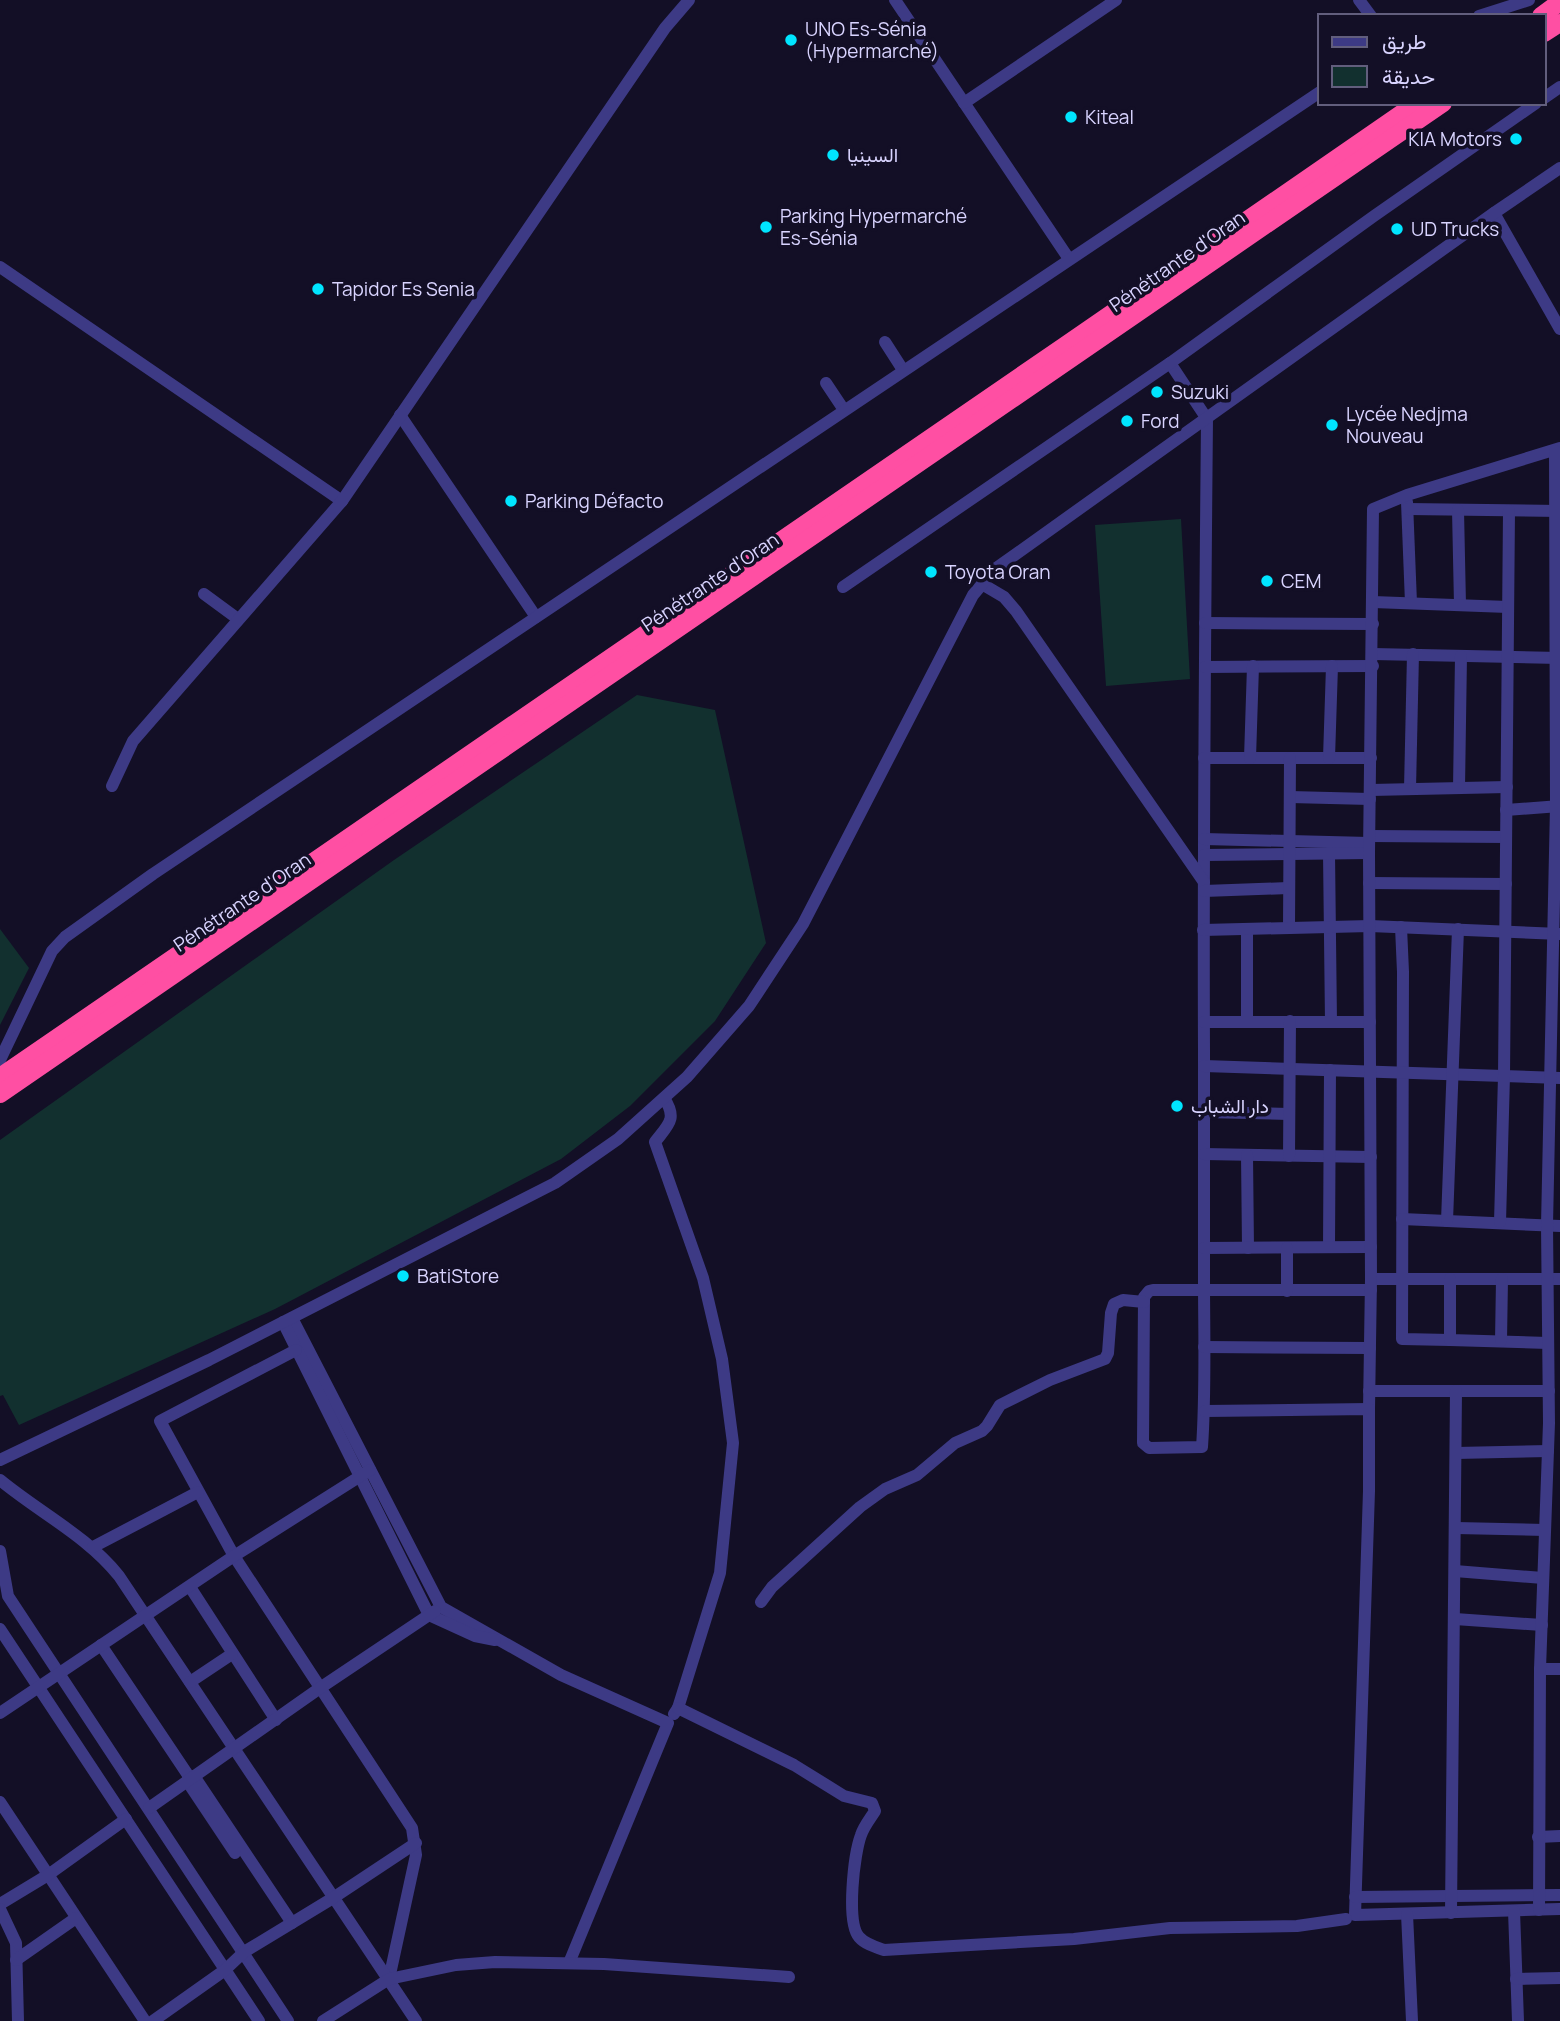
<svg xmlns="http://www.w3.org/2000/svg" width="1560" height="2021" viewBox="0 0 1560 2021" font-family="Manrope,Vazirmatn,sans-serif">
<rect width="100%" height="100%" fill="#130f26"/>
<!-- green -->
<g fill="#12302f">
<polygon points="1181,519 1190,679 1106,686 1095,525"/>
<polygon points="637,695 715,710 766,943 715,1021 630,1106 561,1159 275,1309 19,1425 3,1395 0,1396 0,1140 394,860"/>
<polygon points="0,929 29,968 0,1025"/>
</g>
<g fill="none" stroke-linecap="round" stroke-linejoin="round">
<!-- minor -->
<g stroke="#3d3a85" stroke-width="12">
<polyline points="895,0 1069,259"/>
<polyline points="1359,0 1371,16"/>
<polyline points="1479,16 1529,0"/>
<polyline points="1544,98 1560,87"/>
<polyline points="964,103 1116,0"/>
<polyline points="1494,213 1560,329"/>
<polyline points="0,267 342,501"/>
<polyline points="885,342 903,370"/>
<path d="M1170 363 1207 419C1205 629 1203 839 1204 1050 1204 1126 1204 1202 1204 1278 1204 1334 1206 1391 1202 1447L1149 1448 1143 1443 1144 1297 1149 1291 1153 1290H1371"/>
<polyline points="826,383 844,410"/>
<polyline points="400,415 536,617"/>
<polyline points="1407,502 1411,603"/>
<polyline points="1408,509 1560,511"/>
<polyline points="1458,510 1460,605"/>
<polyline points="982,584 1004,597 1016,611 1204,882"/>
<polyline points="843,587 1170,363 1374,216 1536,103"/>
<polyline points="204,594 238,619"/>
<polyline points="1373,602 1508,607"/>
<polyline points="1205,623 1373,624"/>
<polyline points="1373,654 1560,658"/>
<polyline points="1205,667 1373,666"/>
<polyline points="1204,758 1371,758"/>
<polyline points="1250,758 1253,666"/>
<polyline points="1329,758 1332,666"/>
<polyline points="112,786 133,741 342,501 665,28 689,0"/>
<polyline points="1459,788 1461,656"/>
<polyline points="1410,789 1413,654"/>
<polyline points="1371,790 1507,787"/>
<polyline points="1290,797 1370,799"/>
<polyline points="1506,810 1560,806"/>
<polyline points="1370,836 1506,837"/>
<polyline points="1204,839 1369,843"/>
<polyline points="1329,853 1331,1022"/>
<polyline points="1204,855 1369,853"/>
<polyline points="1369,883 1506,884"/>
<polyline points="1204,891 1288,888"/>
<polyline points="1401,927 1403,972 1402,1339 1450,1340"/>
<polyline points="1289,928 1290,758"/>
<polyline points="1247,929 1247,1021"/>
<polyline points="1203,930 1370,926 1560,934"/>
<polyline points="1204,1022 1370,1022"/>
<polyline points="0,1060 52,951 65,937 153,874 1320,92"/>
<polyline points="1204,1066 1560,1078"/>
<path d="M664 1098C678 1119 668 1125 655 1142L703 1278 722 1359 733 1443 720 1573 678 1708 674 1714"/>
<polyline points="1204,1112 1289,1114"/>
<polyline points="1204,1154 1371,1157"/>
<polyline points="1247,1155 1248,1248"/>
<polyline points="1289,1156 1290,1021"/>
<polyline points="1402,1219 1560,1226"/>
<polyline points="1447,1221 1458,929"/>
<polyline points="1500,1222 1504,1076 1509,511"/>
<polyline points="1329,1247 1330,1070"/>
<polyline points="1204,1248 1371,1247"/>
<polyline points="1371,1279 1560,1279"/>
<polyline points="1450,1279 1450,1340 1548,1343"/>
<polyline points="1287,1291 1287,1248"/>
<polyline points="292,1318 441,1607 561,1675 668,1723 569,1963"/>
<polyline points="283,1322 429,1615 475,1636 495,1640"/>
<polyline points="1501,1341 1502,1279"/>
<polyline points="1204,1347 1370,1348"/>
<polyline points="296,1350 160,1421 234,1556 412,1828 416,1855 389,1979"/>
<polyline points="1369,1391 1549,1391"/>
<polyline points="1369,1409 1371,1279 1369,853 1373,509 1407,495 1560,448"/>
<polyline points="1205,1411 1369,1409 1369,1491 1355,1915 1560,1909"/>
<polyline points="1456,1453 1548,1451"/>
<polyline points="0,1460 209,1360 555,1183 618,1139 687,1077 749,1006 803,924 973,595 995,569 1494,213 1560,168"/>
<path d="M0 1480C40 1513 87 1536 119 1576L416 2021"/>
<polyline points="1456,1528 1545,1530"/>
<polyline points="93,1547 198,1492"/>
<polyline points="0,1551 8,1596 288,2021"/>
<polyline points="1455,1571 1543,1578"/>
<polyline points="190,1587 276,1720"/>
<polyline points="761,1602 772,1587 860,1507 885,1489 917,1475 955,1443 982,1431 987,1426 1000,1405 1050,1380 1105,1359 1108,1353 1111,1313 1114,1304 1123,1300 1144,1302"/>
<polyline points="1455,1619 1542,1625"/>
<polyline points="0,1629 259,2021"/>
<polyline points="101,1645 190,1778"/>
<polyline points="1540,1669 1560,1669"/>
<polyline points="190,1682 232,1654"/>
<path d="M678 1708 794 1765 844 1796 872 1803 875 1811C870 1819 864 1826 861 1835 854 1854 846 1922 859 1937 865 1944 875 1947 884 1950L1074 1939 1170 1928 1297 1926 1346 1919"/>
<polyline points="0,1713 234,1556 370,1470"/>
<polyline points="194,1776 292,1923"/>
<polyline points="187,1781 235,1853"/>
<polyline points="0,1802 145,2021"/>
<polyline points="149,1808 320,1688 435,1611"/>
<polyline points="1538,1837 1560,1836"/>
<polyline points="1355,1897 1560,1895"/>
<polyline points="0,1904 48,1875 126,1819"/>
<polyline points="0,1909 16,1943 18,2021"/>
<polyline points="1539,1910 1540,1669 1549,1423 1547,1225 1556,806 1555,451"/>
<polyline points="1514,1911 1518,2021"/>
<polyline points="1451,1913 1456,1391"/>
<polyline points="1407,1914 1412,2021"/>
<polyline points="16,1960 76,1918"/>
<polyline points="1516,1979 1560,1978"/>
<polyline points="153,2021 225,1970 244,1952 333,1898 416,1843"/>
<polyline points="323,2021 389,1979 456,1965 495,1962 604,1964 789,1977"/>
</g>
<!-- highway -->
<g stroke="#ff4fa3" stroke-width="18">
<polyline points="1541,16 1560,2"/>
<polyline points="1544,33 1560,23"/>
<path d="M0 1077C474 754 945 428 1417 103"/>
<polyline points="0,1094 1443,103"/>
</g>
</g>
<!-- markers -->
<g fill="#00e5ff" stroke="#130f26" stroke-width="2.5">
<circle cx="791" cy="40" r="7"/>
<circle cx="1071" cy="117" r="7"/>
<circle cx="1516" cy="139" r="7"/>
<circle cx="833" cy="155" r="7"/>
<circle cx="766" cy="227" r="7"/>
<circle cx="1397" cy="229" r="7"/>
<circle cx="318" cy="289" r="7"/>
<circle cx="1157" cy="392" r="7"/>
<circle cx="1127" cy="421" r="7"/>
<circle cx="1332" cy="425" r="7"/>
<circle cx="511" cy="501" r="7"/>
<circle cx="931" cy="572" r="7"/>
<circle cx="1267" cy="581" r="7"/>
<circle cx="1177" cy="1106" r="7"/>
<circle cx="403" cy="1276" r="7"/>
</g>
<g text-anchor="middle" dominant-baseline="central" stroke-width="7" stroke-linejoin="round" paint-order="stroke">
<!-- poi labels -->
<g font-size="19" fill="#d9d4ff" stroke="#130f26" text-anchor="start">
<text x="805" y="29">UNO Es-Sénia<tspan x="805" dy="22">(Hypermarché)</tspan></text>
<text x="1085" y="117">Kiteal</text>
<text x="1502" y="139" text-anchor="end">KIA Motors</text>
<text x="847" y="155">السينيا</text>
<text x="780" y="216">Parking Hypermarché<tspan x="780" dy="22">Es-Sénia</tspan></text>
<text x="1411" y="229">UD Trucks</text>
<text x="332" y="289">Tapidor Es Senia</text>
<text x="1171" y="392">Suzuki</text>
<text x="1346" y="414">Lycée Nedjma<tspan x="1346" dy="22">Nouveau</tspan></text>
<text x="1141" y="421">Ford</text>
<text x="525" y="501">Parking Défacto</text>
<text x="945" y="572">Toyota Oran</text>
<text x="1281" y="581">CEM</text>
<text x="1191" y="1106">دار الشباب</text>
<text x="417" y="1276">BatiStore</text>
</g>
<!-- street labels -->
<g font-size="19" fill="#d9d4ff" stroke="#130f26">
<text transform="translate(1177 261) rotate(-35)">Pénétrante d'Oran</text>
<text transform="translate(710 582) rotate(-34)">Pénétrante d'Oran</text>
<text transform="translate(242 902) rotate(-34)">Pénétrante d'Oran</text>
</g>
</g>
<!-- legend -->
<rect x="1318" y="14" width="228" height="91" fill="#130f26" stroke="#625e7d" stroke-width="2"/>
<rect x="1332" y="37" width="35" height="10" fill="#3d3a85" stroke="#625e7d" stroke-width="2"/>
<text x="1382" y="49" font-size="21" fill="#d9d4ff">طريق</text>
<rect x="1332" y="66" width="35" height="21" fill="#12302f" stroke="#625e7d" stroke-width="2"/>
<text x="1382" y="84" font-size="21" fill="#d9d4ff">حديقة</text>
</svg>
